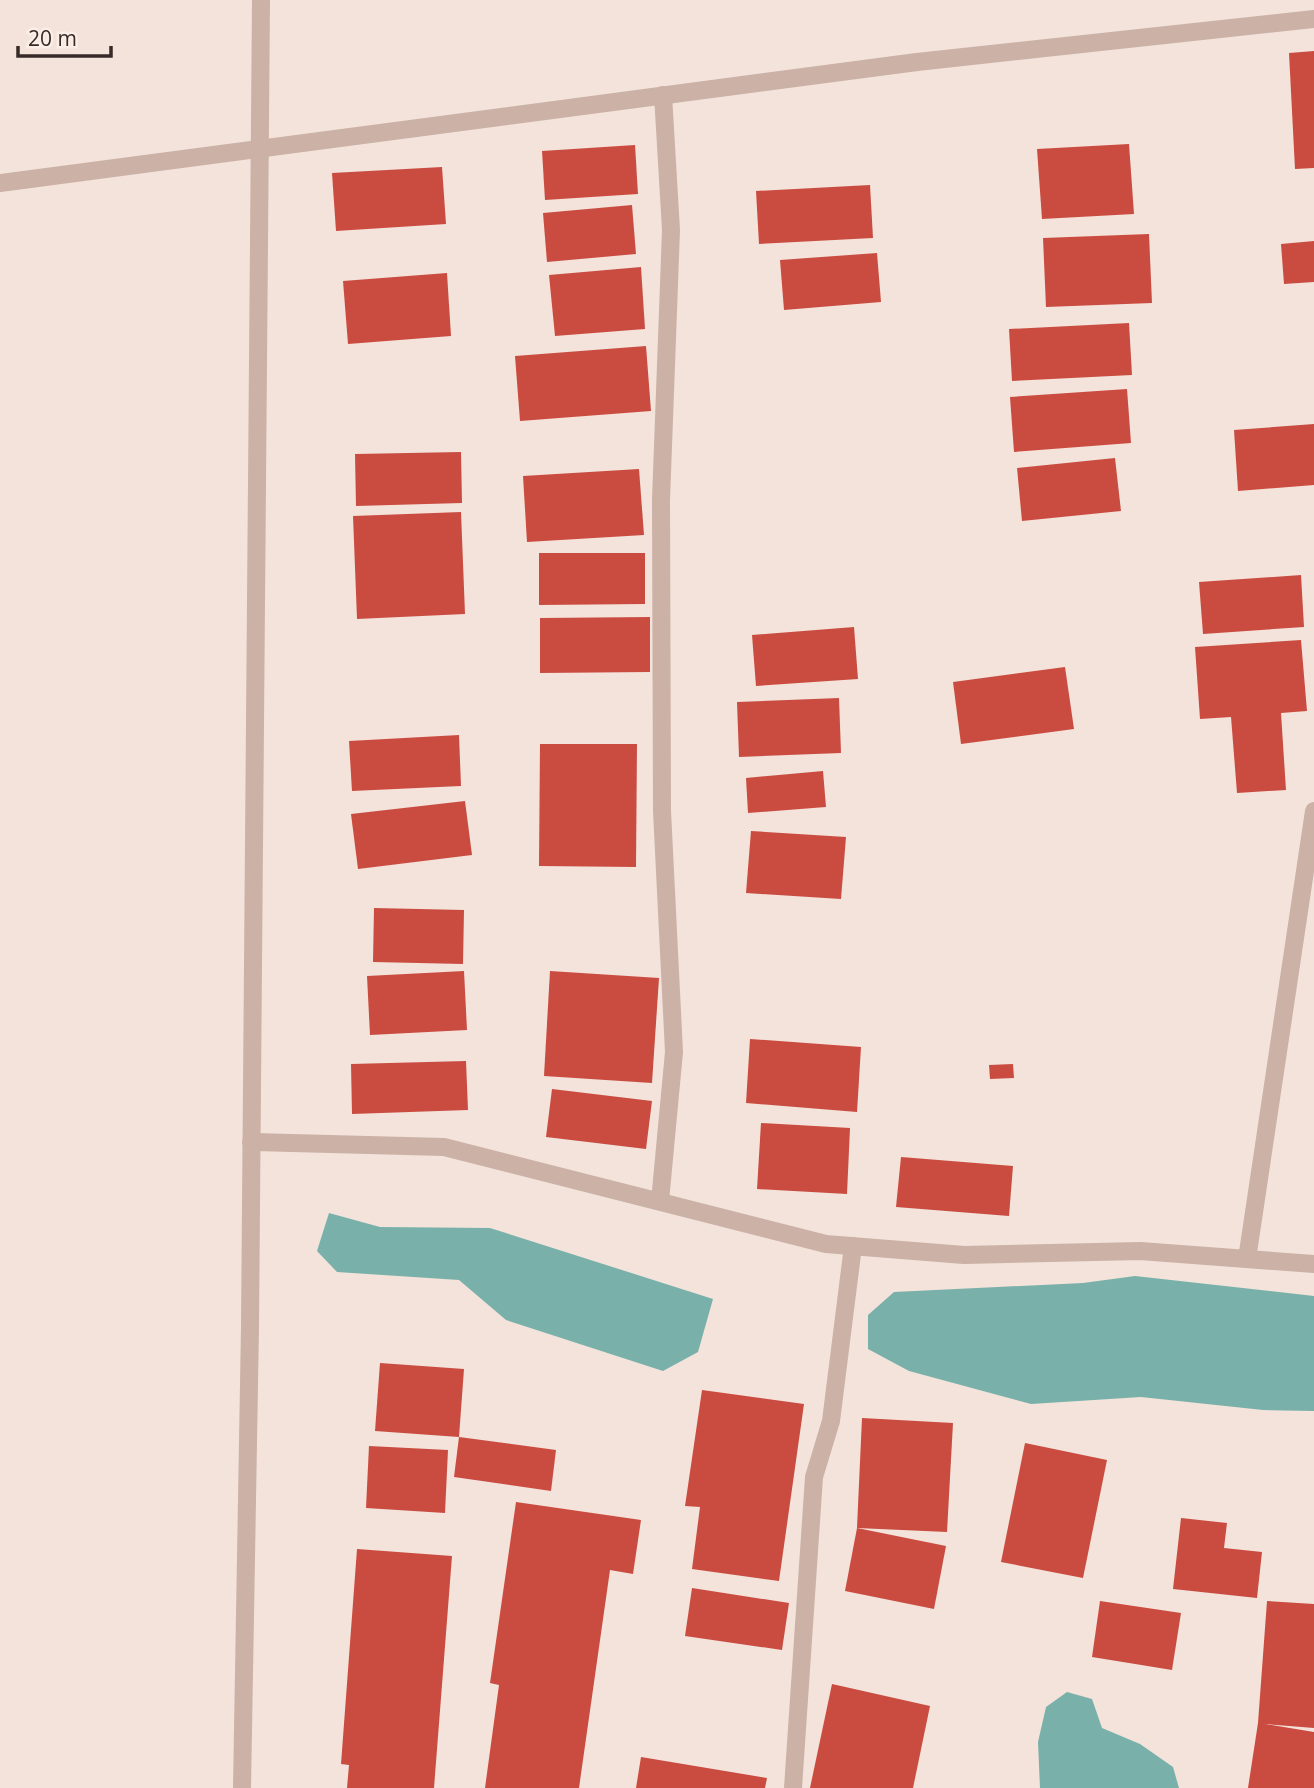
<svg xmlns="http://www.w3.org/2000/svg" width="1314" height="1788" viewBox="0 0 1314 1788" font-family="'Open Sans',sans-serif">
<rect width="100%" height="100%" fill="#f3e3db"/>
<!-- water -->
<g fill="#79b1aa">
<polygon points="329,1213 380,1227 490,1228 713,1299 698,1352 663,1371 506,1320 459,1280 337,1272 317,1251"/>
<polygon points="1135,1276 1314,1296 1314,1411 1263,1410 1141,1397 1031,1404 909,1371 868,1349 868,1315 894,1292 1083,1283"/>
<polygon points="1067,1692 1092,1699 1102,1728 1140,1744 1173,1767 1179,1788 1040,1788 1038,1742 1046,1707"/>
</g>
<!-- building -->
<g fill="#ca4c41">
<polygon points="1314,51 1314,168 1295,169 1289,53"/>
<polygon points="1129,144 1134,214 1042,219 1037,149"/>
<polygon points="635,145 638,194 545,200 542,151"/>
<polygon points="442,167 446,224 336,231 332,173"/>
<polygon points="870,185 873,238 759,244 756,191"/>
<polygon points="632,205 636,254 547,262 543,213"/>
<polygon points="1149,234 1152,303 1046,307 1043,238"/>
<polygon points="1314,241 1314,282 1284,284 1281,244"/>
<polygon points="877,253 881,302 784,310 780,260"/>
<polygon points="641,267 645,329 555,336 549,275"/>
<polygon points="447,273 451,336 348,344 343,281"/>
<polygon points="1129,323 1132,375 1012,381 1009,329"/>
<polygon points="646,346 651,411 520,421 515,356"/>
<polygon points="1127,389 1131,443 1014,452 1010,397"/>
<polygon points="1314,424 1314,485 1238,491 1234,430"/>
<polygon points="461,452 462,503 356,506 355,454"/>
<polygon points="1115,458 1121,511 1022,521 1017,468"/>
<polygon points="639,469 644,535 527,542 523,476"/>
<polygon points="461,512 465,614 357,619 353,516"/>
<polygon points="539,553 645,553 645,604 539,605"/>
<polygon points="1301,575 1304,627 1203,634 1199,582"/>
<polygon points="650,617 650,672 540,673 540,618"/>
<polygon points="854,627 858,679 756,686 752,635"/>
<polygon points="1301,640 1307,711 1281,713 1286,790 1237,793 1231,717 1200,719 1195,647"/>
<polygon points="1065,667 1074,729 961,744 953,682"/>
<polygon points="839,698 841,753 739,757 737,702"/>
<polygon points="459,735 461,786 352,791 349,741"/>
<polygon points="540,744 637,744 636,867 539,866"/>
<polygon points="823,771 826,807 748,813 746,778"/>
<polygon points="465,801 472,855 358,869 351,814"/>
<polygon points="751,831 846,837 841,899 746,893"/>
<polygon points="374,908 464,910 463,964 373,962"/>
<polygon points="464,971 467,1030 370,1035 367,976"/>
<polygon points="550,971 659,978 652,1083 544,1076"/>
<polygon points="750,1039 861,1047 857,1112 746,1103"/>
<polygon points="466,1061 468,1110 352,1114 351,1064"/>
<polygon points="1013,1064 1014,1078 990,1079 989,1065"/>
<polygon points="552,1089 652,1101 646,1149 546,1137"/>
<polygon points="761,1123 850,1128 847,1194 757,1189"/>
<polygon points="901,1157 1013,1166 1009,1216 896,1207"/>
<polygon points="380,1363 464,1369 459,1437 375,1431"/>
<polygon points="702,1390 804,1404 779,1581 692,1569 700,1507 685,1506"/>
<polygon points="862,1418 953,1423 947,1532 857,1528"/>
<polygon points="459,1437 556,1450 551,1491 454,1477"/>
<polygon points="1025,1443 1107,1460 1083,1578 1001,1562"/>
<polygon points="369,1446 448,1450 445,1513 366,1508"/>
<polygon points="516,1502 641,1520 633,1574 610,1570 579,1788 485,1788 499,1685 490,1683"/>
<polygon points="1181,1518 1227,1523 1224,1548 1262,1552 1257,1598 1173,1589"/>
<polygon points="857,1528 946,1546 934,1609 845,1591"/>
<polygon points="357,1549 452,1556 434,1788 347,1788 349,1765 341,1764"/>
<polygon points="692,1588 789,1603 782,1650 685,1636"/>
<polygon points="1100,1601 1181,1613 1172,1670 1092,1657"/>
<polygon points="1267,1601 1314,1604 1314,1728 1265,1724 1314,1732 1314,1788 1248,1788 1258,1723"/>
<polygon points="832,1684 930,1706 913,1788 810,1788"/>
<polygon points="641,1757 767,1778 765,1788 636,1788"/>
</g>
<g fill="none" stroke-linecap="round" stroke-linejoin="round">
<!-- minor -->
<g stroke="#cbb1a6" stroke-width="18">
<polyline points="0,183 917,62 1314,19"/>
<polyline points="251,1142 444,1147 826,1244 964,1255 1140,1251 1314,1264"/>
<polyline points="660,1201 674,1052 662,811 661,500 671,230 663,95"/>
<polyline points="1247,1259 1314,811"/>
<polyline points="242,1788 250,1327 261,0"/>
<polyline points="793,1788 814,1477 831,1421 853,1246"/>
</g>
</g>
<!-- scale -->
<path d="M18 46v10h93v-10" fill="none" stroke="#372a27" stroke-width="3.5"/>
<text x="28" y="46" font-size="21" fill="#372a27" stroke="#faeee7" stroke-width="5" paint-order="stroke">20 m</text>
</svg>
